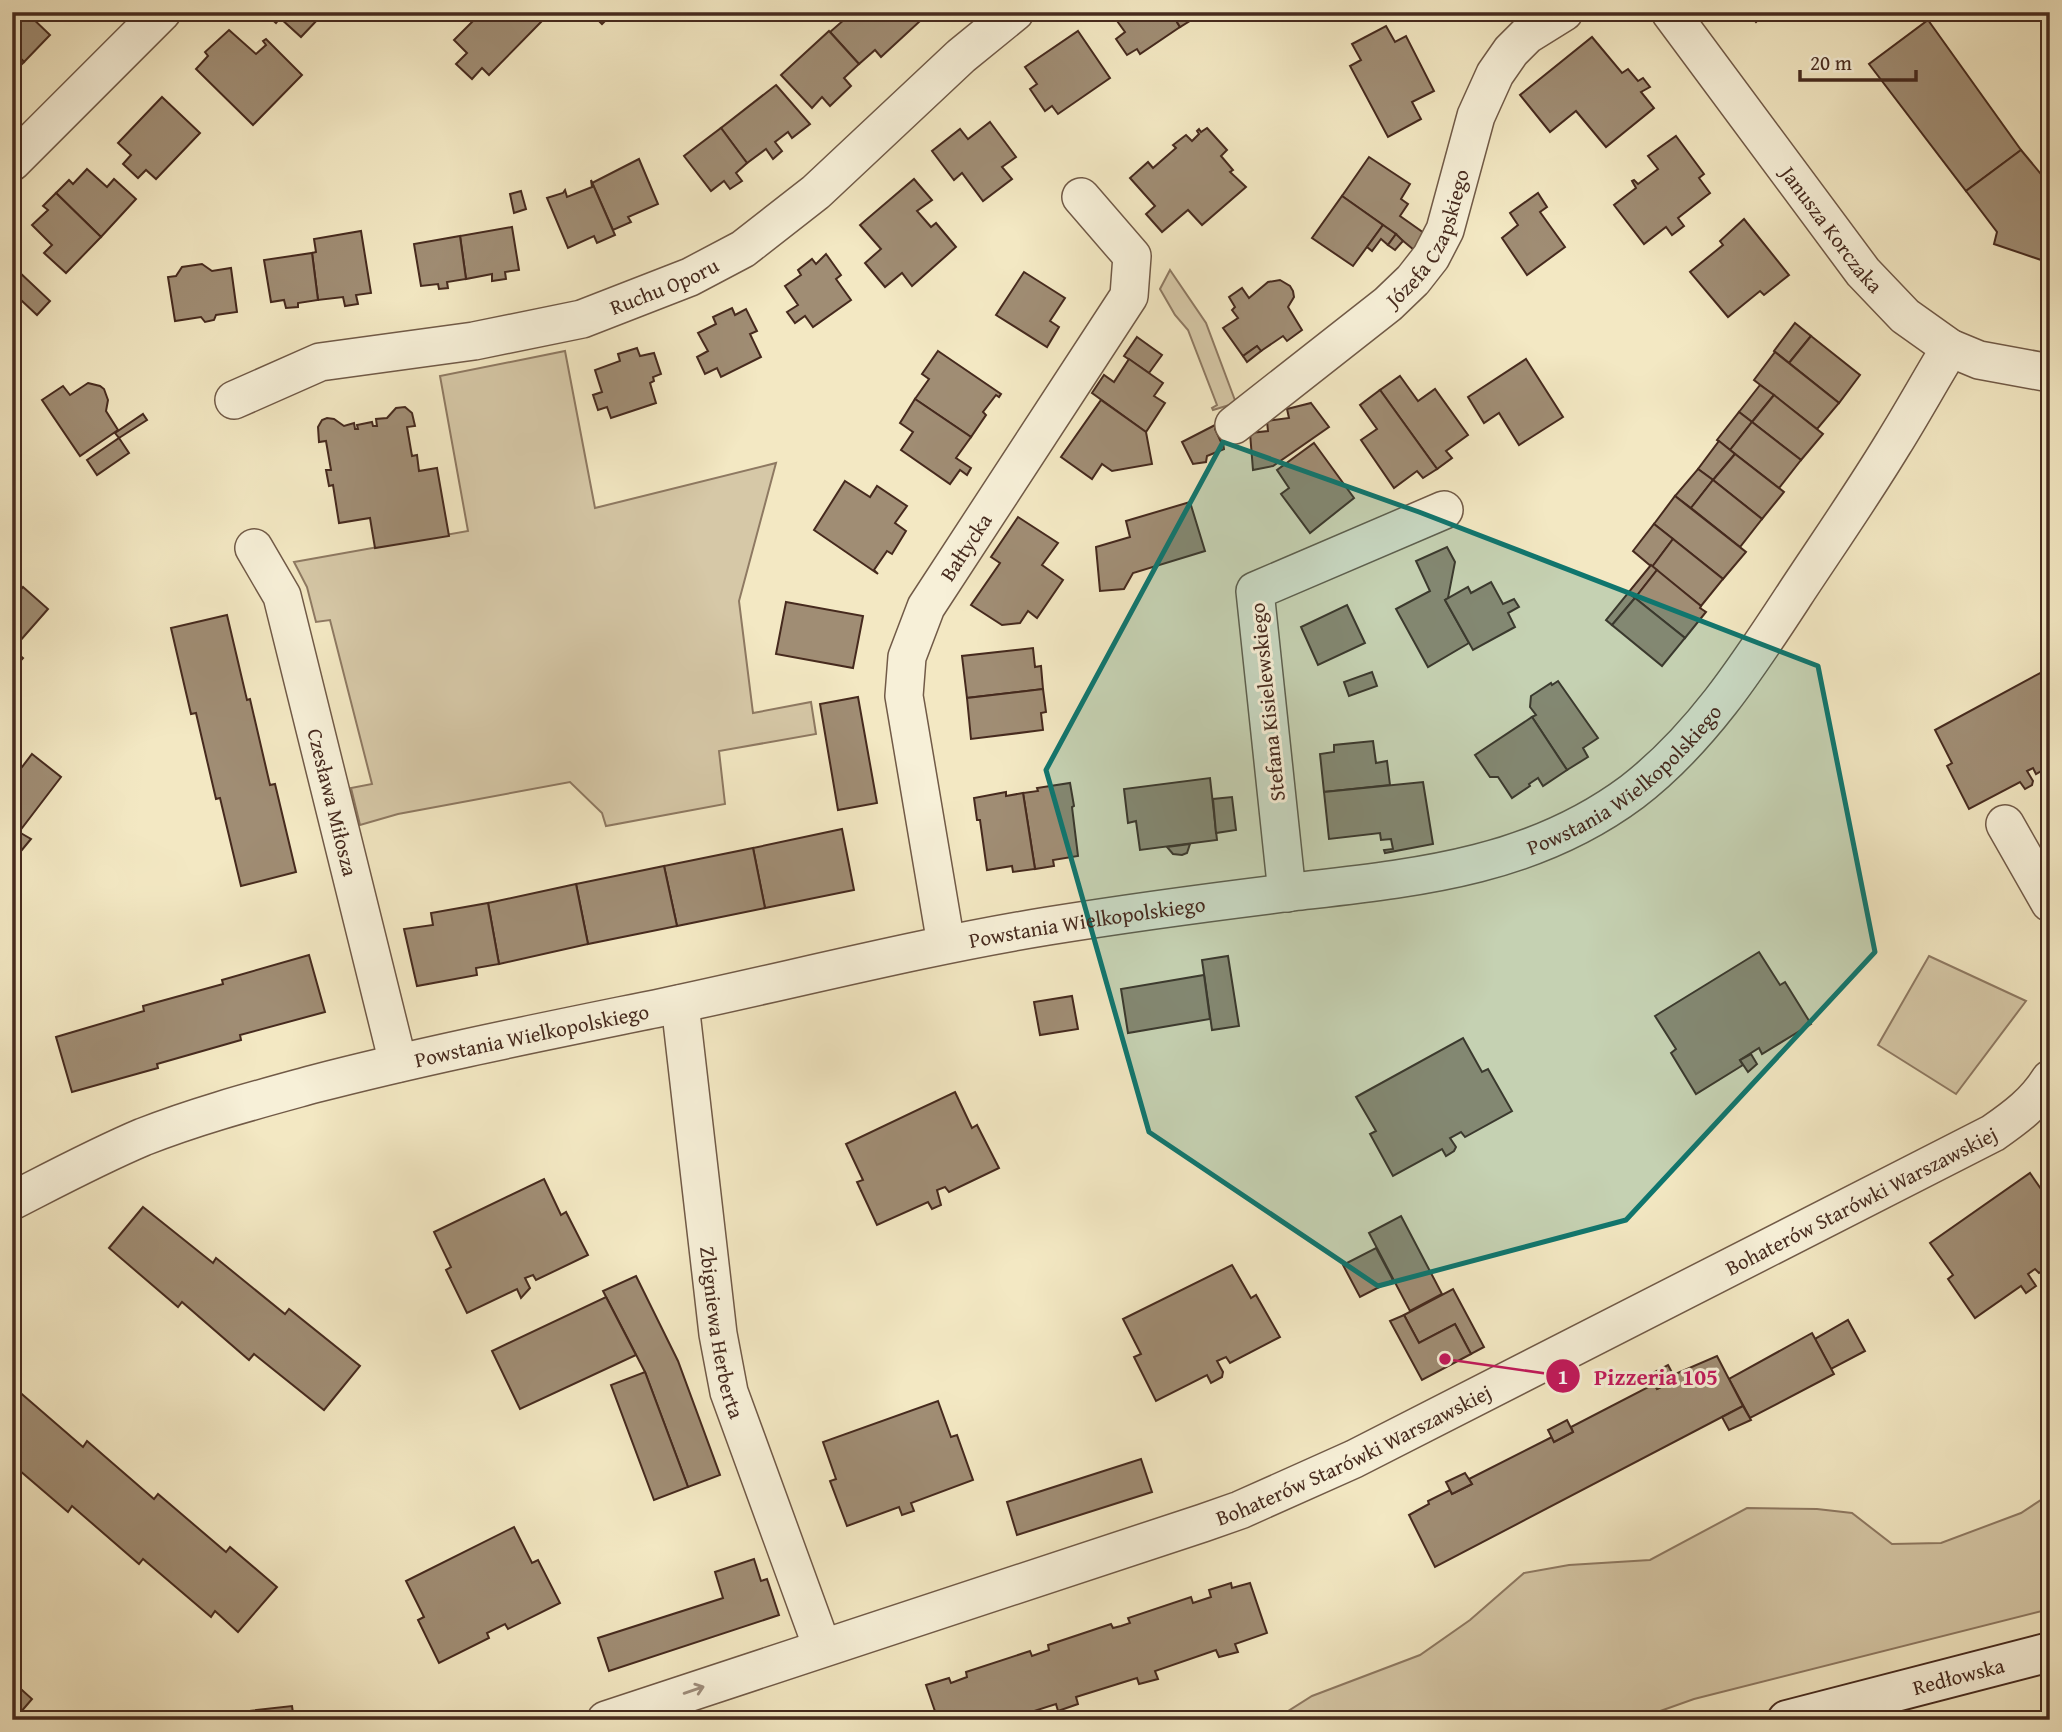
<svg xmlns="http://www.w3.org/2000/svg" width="2062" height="1732" viewBox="0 0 2062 1732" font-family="'Gentium Book Plus',serif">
<rect width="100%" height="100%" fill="#f3e8c3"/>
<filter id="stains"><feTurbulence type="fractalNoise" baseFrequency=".00286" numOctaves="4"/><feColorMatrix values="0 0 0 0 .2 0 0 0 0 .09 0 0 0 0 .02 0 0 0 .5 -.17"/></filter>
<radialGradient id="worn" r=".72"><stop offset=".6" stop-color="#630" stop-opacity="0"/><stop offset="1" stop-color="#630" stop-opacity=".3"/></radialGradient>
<!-- green -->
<g fill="#d6c8a7" stroke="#8e7962" stroke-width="2">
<polygon points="1170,270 1206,323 1236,403 1213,410 1212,408 1217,405 1188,330 1175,315 1160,289"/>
<polygon points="565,351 595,508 776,463 739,601 753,713 811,702 816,734 719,751 725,804 606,826 602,813 570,782 398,814 360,825 351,788 372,784 330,620 316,622 307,587 294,562 468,531 440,376"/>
<polygon points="1929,956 2026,1001 1956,1094 1878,1045"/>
<polygon points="2050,1494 2050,1609 1694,1699 1635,1720 1274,1720 1312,1696 1420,1655 1470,1620 1524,1573 1569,1565 1650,1560 1747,1508 1817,1509 1852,1513 1892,1544 1941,1543 2021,1513"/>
</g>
<!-- building -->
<g fill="#a08d74" stroke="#462a1e" stroke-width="2">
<polygon points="12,12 26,12 50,35 24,62 12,50"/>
<polygon points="264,12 320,12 318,15 320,17 301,37 280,18 276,23"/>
<polygon points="482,12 533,12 542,21 489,75 482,68 472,79 456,64 467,53 454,40"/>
<polygon points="590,12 614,12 602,24"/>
<polygon points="853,12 910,12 919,22 881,57 875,50 859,64 830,32"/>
<polygon points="1115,12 1171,12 1180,27 1140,54 1137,49 1127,55 1116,39 1125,32 1112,14"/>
<polygon points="1171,12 1196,12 1198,16 1180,27"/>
<polygon points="1747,12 1766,12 1756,22"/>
<polygon points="1928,20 2021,150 1966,191 1869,64"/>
<polygon points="1386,26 1395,42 1406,36 1434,91 1412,102 1421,119 1388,137 1350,66 1361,60 1352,44"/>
<polygon points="229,30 256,54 266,45 263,41 266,39 302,75 253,125 196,69 208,56 205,52"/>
<polygon points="829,31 859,64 844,78 851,86 830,106 822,97 812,108 781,75"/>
<polygon points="1078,31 1110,78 1058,114 1052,106 1045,111 1030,89 1037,84 1025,67"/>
<polygon points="1592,37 1622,73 1628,69 1638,81 1643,78 1650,87 1641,92 1654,108 1606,147 1576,111 1550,132 1520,95"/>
<polygon points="12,50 24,62 12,74"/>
<polygon points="776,85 810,124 792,138 788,132 775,142 782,151 773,159 766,149 747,163 721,128"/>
<polygon points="162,97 200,133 156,179 146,170 138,178 123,164 131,155 118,143"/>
<polygon points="990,122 1016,157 1002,167 1012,179 983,201 962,173 954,180 932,151 960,129 968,139"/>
<polygon points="721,128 747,163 736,173 742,181 730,189 724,181 711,191 684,156"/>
<polygon points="1207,128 1227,150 1221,156 1233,170 1230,172 1246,187 1202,225 1188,210 1162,232 1146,214 1155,206 1130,178 1148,162 1153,168 1176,148 1173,145 1186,135 1192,141 1199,134 1197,131 1199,129 1201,132"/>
<polygon points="1676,136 1704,174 1699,178 1710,193 1678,218 1684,226 1672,235 1666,227 1644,244 1614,205 1636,188 1632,181 1634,180 1638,184 1658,169 1648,156"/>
<polygon points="2021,150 2050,185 2050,263 1994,244 1997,232 1966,191"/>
<polygon points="1369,157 1410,184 1401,199 1408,204 1400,216 1424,233 1414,250 1390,230 1342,196"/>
<polygon points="639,159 658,204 628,217 631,222 613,230 592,183"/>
<polygon points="87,169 107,187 114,179 136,199 101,237 56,193 69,180 73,184"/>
<polygon points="914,179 932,200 917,211 931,227 936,223 956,247 912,286 902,273 885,287 865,263 881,249 860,225"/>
<polygon points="591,180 615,235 597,243 594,236 568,248 547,198 563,193 565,190 567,197 592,187"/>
<polygon points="521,191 526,209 514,213 510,194"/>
<polygon points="56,193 101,237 66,273 44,253 52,245 32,225 48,210 43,206"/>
<polygon points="1538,193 1547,207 1540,212 1565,247 1527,275 1502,238 1518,225 1510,213"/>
<polygon points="1342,196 1383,225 1353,266 1312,238"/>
<polygon points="1744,219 1789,275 1764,295 1760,291 1728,317 1690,272 1723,245 1720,241"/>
<polygon points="1383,225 1396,234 1388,245 1381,239 1372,251 1367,247"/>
<polygon points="512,227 519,270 505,272 506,279 492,281 492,274 466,279 460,236"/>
<polygon points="361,231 371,293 356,295 358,304 345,306 343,297 318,300 312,253 316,252 314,239"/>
<polygon points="1396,234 1403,241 1395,250 1388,245"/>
<polygon points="460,236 466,279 447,282 448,288 439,289 438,284 421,286 414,244"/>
<polygon points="312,253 318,300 298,303 298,307 286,308 284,300 271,302 264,260"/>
<polygon points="826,254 841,275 836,279 851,300 813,327 805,316 795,323 787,312 798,305 785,286 801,275 798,270 812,259 816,264"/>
<polygon points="202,264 212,271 231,268 237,312 216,315 214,320 205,322 201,317 175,321 168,277 176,276 182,267"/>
<polygon points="17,270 50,301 37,315 22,301 12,315 12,275"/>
<polygon points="1024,272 1065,298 1050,321 1059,327 1047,347 996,315"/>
<polygon points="1280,280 1290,286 1293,291 1294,297 1288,307 1302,330 1287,341 1283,336 1261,351 1257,346 1243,356 1223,328 1238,318 1232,310 1235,307 1229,297 1242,288 1249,298 1268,282"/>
<polygon points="732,308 735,315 746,309 757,331 750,334 761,357 721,377 717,368 705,374 697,357 708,351 698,333 716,324 713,317"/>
<polygon points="1795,323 1811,336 1789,363 1774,351"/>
<polygon points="1811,336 1860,375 1839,403 1789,363"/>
<polygon points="1137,337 1162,355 1149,373 1124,356"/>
<polygon points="1257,346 1261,351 1247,362 1243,356"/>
<polygon points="637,348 640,356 654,353 661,374 653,377 654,381 650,383 656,403 611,418 607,407 598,410 593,395 602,392 595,370 620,361 618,354"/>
<polygon points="938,351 1001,394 999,397 996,395 983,412 986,415 971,437 915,399 929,379 922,374"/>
<polygon points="1775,352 1839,403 1817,429 1754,380"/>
<polygon points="1129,359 1163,383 1154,396 1165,403 1146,432 1092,393 1104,375 1114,382"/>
<polygon points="1526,359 1563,417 1519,445 1499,413 1484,423 1468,397"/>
<polygon points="1400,376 1418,401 1435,389 1468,435 1446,451 1452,458 1437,469 1380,390"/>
<polygon points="88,383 100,386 104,389 108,400 106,411 118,430 80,456 42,400 63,386 70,395"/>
<polygon points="1760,385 1774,395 1752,422 1739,412"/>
<polygon points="1380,390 1437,469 1423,478 1417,471 1394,488 1361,440 1377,429 1360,405"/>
<polygon points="1774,395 1823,434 1801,460 1752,422"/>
<polygon points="915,399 971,437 956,458 971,468 967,475 960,470 950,484 901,450 913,432 900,423"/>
<polygon points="1101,400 1146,432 1152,464 1112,471 1102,464 1092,479 1061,457"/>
<polygon points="1311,403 1329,427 1273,466 1253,470 1250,433 1268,431 1267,421 1289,418 1287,409"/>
<polygon points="405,407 412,413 415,426 407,427 412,456 417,455 419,471 437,468 449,536 375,548 370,518 339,523 333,485 329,486 326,470 331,470 326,441 319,442 318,427 322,420 327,418 334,419 344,426 354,423 355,429 358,429 357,425 372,422 373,426 377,426 376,419 387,418 396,408"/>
<polygon points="1739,412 1752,422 1730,450 1717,440"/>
<polygon points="143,414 147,420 119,438 115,433"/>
<polygon points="1752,422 1801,460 1779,488 1730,450"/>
<polygon points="1219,423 1215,429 1221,442 1223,442 1224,449 1207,456 1206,462 1193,464 1182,442"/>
<polygon points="119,438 129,453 97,475 87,460"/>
<polygon points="1719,441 1735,454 1713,480 1698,469"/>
<polygon points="1314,443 1354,498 1310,533 1281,494 1289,488 1277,470"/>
<polygon points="1735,454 1784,492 1762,519 1713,480"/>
<polygon points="1698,469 1713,480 1691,508 1675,496"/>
<polygon points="1713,480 1762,519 1740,547 1691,508"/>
<polygon points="845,481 870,497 877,486 907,506 895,523 906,531 892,554 887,551 874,570 878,574 814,530"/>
<polygon points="1675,496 1746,552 1723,579 1654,524"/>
<polygon points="1190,502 1205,551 1133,573 1124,589 1100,591 1096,547 1130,537 1126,521"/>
<polygon points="1018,517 1058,543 1042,565 1063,580 1037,618 1028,611 1020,623 1002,625 971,605 1000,563 991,557"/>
<polygon points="1654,524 1673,539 1652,567 1633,551"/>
<polygon points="1673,539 1723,579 1701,606 1652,567"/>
<polygon points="1447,547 1455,562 1448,598 1445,600 1469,643 1428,667 1396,609 1430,591 1416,561"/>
<polygon points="1651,565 1657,570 1635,598 1628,593"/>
<polygon points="1657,570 1701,606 1700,608 1706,612 1685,638 1635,598"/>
<polygon points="1491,582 1503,604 1514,599 1519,607 1508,613 1515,627 1473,650 1445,600 1468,587 1471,593"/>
<polygon points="23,587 48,609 13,649 12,599"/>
<polygon points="1628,593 1635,598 1612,625 1606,620"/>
<polygon points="1635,598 1685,638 1662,666 1612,625"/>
<polygon points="786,602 863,616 853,668 776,654"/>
<polygon points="1347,605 1365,643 1318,665 1301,627"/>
<polygon points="227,615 247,700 250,699 270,785 275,784 296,872 241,886 220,798 216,799 196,713 191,714 171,628"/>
<polygon points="1033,648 1035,667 1041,666 1043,689 967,698 962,656"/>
<polygon points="12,649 23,658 12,670"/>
<polygon points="1372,672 1377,686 1349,696 1344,682"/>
<polygon points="2042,672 2050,687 2050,766 2036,774 2033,768 2027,771 2033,781 2032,785 2025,789 2020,782 1969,809 1947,766 1952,763 1935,730"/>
<polygon points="1558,681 1598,738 1583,748 1588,757 1567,770 1532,717 1536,715 1530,707 1531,696 1551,683 1552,685"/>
<polygon points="1043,689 1046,712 1041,713 1043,730 971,739 967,698"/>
<polygon points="858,697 877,803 838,810 820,704"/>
<polygon points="1532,717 1567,770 1543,786 1538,778 1529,784 1530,786 1512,798 1498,777 1490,777 1475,755"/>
<polygon points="1373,741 1376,763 1387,761 1390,785 1324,792 1320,754 1334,752 1334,745"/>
<polygon points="32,754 61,777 19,832 12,828 12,780"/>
<polygon points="1210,778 1217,840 1140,850 1136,821 1128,823 1124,789"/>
<polygon points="1423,782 1433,844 1385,853 1384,850 1393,849 1391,839 1381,840 1380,833 1329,839 1324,792"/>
<polygon points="1070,783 1074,806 1072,807 1078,856 1053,860 1054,866 1035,869 1023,793 1038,791 1037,788"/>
<polygon points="1006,792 1006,796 1023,793 1035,869 1013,872 1012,866 987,870 980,820 977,820 974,798"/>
<polygon points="1232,797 1236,830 1216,833 1213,799"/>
<polygon points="12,828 31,839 12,862"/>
<polygon points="842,829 854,890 765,908 753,848"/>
<polygon points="1190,844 1187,853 1182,855 1173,854 1167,847"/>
<polygon points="753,848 765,908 677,926 664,866"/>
<polygon points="664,866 677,926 588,944 576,884"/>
<polygon points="576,884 588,944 499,964 488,903"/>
<polygon points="488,903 499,964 476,968 477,975 417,986 404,929 433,925 431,913"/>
<polygon points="1759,952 1780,985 1785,982 1811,1024 1762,1054 1759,1048 1740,1060 1743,1065 1696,1094 1671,1053 1676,1049 1655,1016"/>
<polygon points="309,955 325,1012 240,1035 241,1040 157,1064 158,1068 72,1092 56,1037 144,1011 143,1006 223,984 222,980"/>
<polygon points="1228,956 1239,1026 1212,1030 1202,960"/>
<polygon points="1204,975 1210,1019 1128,1033 1121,989"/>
<polygon points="1072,996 1078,1029 1040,1035 1034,1002"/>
<polygon points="1463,1038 1482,1072 1488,1069 1512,1111 1465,1137 1461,1132 1450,1138 1456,1147 1454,1151 1446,1156 1442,1149 1393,1176 1370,1134 1376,1131 1356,1097"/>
<polygon points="1751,1054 1757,1064 1748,1072 1740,1060"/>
<polygon points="955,1092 972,1128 977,1125 999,1168 949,1192 945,1187 937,1190 941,1205 932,1209 928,1202 877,1225 857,1182 863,1180 846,1144"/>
<polygon points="2030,1173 2050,1202 2050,1266 2039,1273 2035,1269 2028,1274 2036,1286 2026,1293 2021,1286 1975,1318 1948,1279 1953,1275 1930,1243"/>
<polygon points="544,1179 561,1215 566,1212 588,1255 536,1280 533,1275 525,1278 530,1288 521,1298 517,1289 467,1313 446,1270 451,1267 434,1232"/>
<polygon points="143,1207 213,1263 216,1258 285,1314 289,1309 360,1366 324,1410 254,1354 249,1360 182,1302 178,1307 109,1248"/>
<polygon points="1401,1216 1442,1294 1410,1311 1369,1233"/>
<polygon points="1376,1248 1393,1280 1360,1297 1343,1265"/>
<polygon points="1232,1265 1251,1298 1256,1295 1280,1337 1230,1363 1226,1357 1217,1361 1223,1372 1222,1377 1211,1383 1207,1375 1156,1401 1134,1357 1141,1354 1123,1319"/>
<polygon points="636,1276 678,1361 720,1475 688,1487 645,1372 603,1291"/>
<polygon points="1453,1289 1484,1347 1471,1354 1455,1324 1419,1343 1404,1315"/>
<polygon points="606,1297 636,1355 520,1409 492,1351"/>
<polygon points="1404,1315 1419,1343 1455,1324 1471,1354 1422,1380 1390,1321"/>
<polygon points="1848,1320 1865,1351 1831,1369 1815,1339"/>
<polygon points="1812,1333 1834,1374 1750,1418 1729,1379"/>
<polygon points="1717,1356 1743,1406 1435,1567 1409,1515 1429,1504 1428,1501 1450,1490 1452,1494 1472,1484 1469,1479 1552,1437 1554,1442 1573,1432 1571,1427 1654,1384 1657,1389 1676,1380 1673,1375"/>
<polygon points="1668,1365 1676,1380 1657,1389 1649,1375"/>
<polygon points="645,1372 688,1487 654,1500 611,1385"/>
<polygon points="16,1389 83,1447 87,1441 154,1499 158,1494 226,1552 230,1547 277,1587 238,1632 215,1611 211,1617 143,1559 139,1564 72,1506 68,1512 12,1464 12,1394"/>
<polygon points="938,1401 951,1437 957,1435 973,1480 911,1503 914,1511 902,1515 899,1507 847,1526 830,1481 836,1479 823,1442"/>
<polygon points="1743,1406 1751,1420 1729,1430 1722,1417"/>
<polygon points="1567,1420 1573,1432 1554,1442 1548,1430"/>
<polygon points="1141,1459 1152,1492 1017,1535 1007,1502"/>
<polygon points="1465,1473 1472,1484 1452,1494 1446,1482"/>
<polygon points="514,1527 532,1563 538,1560 560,1603 508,1629 505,1624 487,1633 489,1638 439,1663 418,1620 424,1617 406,1581"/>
<polygon points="754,1559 761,1581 767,1579 779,1615 609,1671 598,1638 723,1598 715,1572"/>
<polygon points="1231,1583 1232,1588 1250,1583 1267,1633 1235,1644 1238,1652 1219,1657 1216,1650 1155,1671 1158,1679 1139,1684 1137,1678 1076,1697 1078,1704 1058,1711 1056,1704 1006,1720 938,1720 926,1685 949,1678 951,1683 967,1677 966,1672 1030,1651 1032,1656 1049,1650 1048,1645 1111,1624 1113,1628 1121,1626 1130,1623 1128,1618 1191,1597 1193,1603 1211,1597 1209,1590"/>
<polygon points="12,1681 32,1699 14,1720 12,1720"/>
<polygon points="292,1706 294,1720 205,1720 205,1716"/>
</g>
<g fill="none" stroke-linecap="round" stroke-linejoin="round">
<!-- street casing -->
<g stroke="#715a47" stroke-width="40">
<g id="street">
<path id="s1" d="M1670 12 1863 272 1905 316 1950 348 1979 360 2050 373"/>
<polyline points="12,162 162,12"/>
<path id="s2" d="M234 400 320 362 474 341 582 319 690 277 743 249 816 192 961 56 1015 12"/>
<path id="s3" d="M1234 425 1388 304 1413 280 1431 257 1445 230 1476 116 1495 74 1511 51 1527 35 1564 12"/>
<path id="s4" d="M254 548 282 596 398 1063"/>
<polyline points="2005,824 2050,903"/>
<polyline points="1287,893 1255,591 1444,510"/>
<path id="s5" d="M946 944 904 696 907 657 926 607 1129 296 1132 256 1081 197"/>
<path id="s6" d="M680 1004 718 1334 729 1392 822 1647"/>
<path id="s7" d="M12 1201C55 1179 98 1156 143 1137 199 1115 256 1100 314 1084 430 1054 547 1031 664 1007 792 980 919 947 1048 926 1129 913 1211 902 1293 892 1414 878 1530 868 1632 792 1701 739 1748 666 1795 594 1828 544 1862 495 1893 444 1913 412 1931 379 1950 348"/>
<path id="s8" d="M606 1720 1203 1523 1240 1510 1354 1459 1993 1133C2016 1117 2035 1103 2050 1079"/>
</g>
</g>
<!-- secondary casing -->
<g stroke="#462a1e" stroke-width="42">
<g id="secondary">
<path id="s9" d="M1787 1720 2050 1652"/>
</g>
</g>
<!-- street -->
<use href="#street" stroke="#f7f0d8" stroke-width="37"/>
<!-- secondary -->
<use href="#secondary" stroke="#f7f0d8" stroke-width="38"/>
</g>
<!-- one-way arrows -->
<defs><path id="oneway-shaft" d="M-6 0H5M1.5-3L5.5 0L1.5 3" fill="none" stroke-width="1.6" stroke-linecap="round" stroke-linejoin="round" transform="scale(1.75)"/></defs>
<use stroke="#9e8d7b" href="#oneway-shaft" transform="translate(694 1690) rotate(-19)"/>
<!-- marked area -->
<path fill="#0f766e" fill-opacity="0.2" stroke="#0f766e" stroke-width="5" stroke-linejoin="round" d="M1223 442 1419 512 1818 666 1875 952 1626 1220 1378 1286 1149 1132 1046 770Z"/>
<g text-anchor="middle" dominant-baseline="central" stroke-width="6" stroke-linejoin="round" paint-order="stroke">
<!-- street labels -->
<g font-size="21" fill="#462a1e" stroke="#f7f0d8">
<text stroke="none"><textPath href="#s1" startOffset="271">Janusza Korczaka</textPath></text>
<text stroke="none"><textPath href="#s3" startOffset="275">Józefa Czapskiego</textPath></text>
<text stroke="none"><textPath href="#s2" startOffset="448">Ruchu Oporu</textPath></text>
<text stroke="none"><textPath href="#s5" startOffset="416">Bałtycka</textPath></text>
<text transform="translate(1267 702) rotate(-96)">Stefana Kisielewskiego</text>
<text stroke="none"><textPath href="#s7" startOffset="1682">Powstania Wielkopolskiego</textPath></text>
<text stroke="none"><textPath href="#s4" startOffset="268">Czesława Miłosza</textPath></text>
<text stroke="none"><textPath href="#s7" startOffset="1115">Powstania Wielkopolskiego</textPath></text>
<text stroke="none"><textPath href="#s7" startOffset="548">Powstania Wielkopolskiego</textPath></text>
<text stroke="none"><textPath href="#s8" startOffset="1362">Bohaterów Starówki Warszawskiej</textPath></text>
<text stroke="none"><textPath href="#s6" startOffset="331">Zbigniewa Herberta</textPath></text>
<text stroke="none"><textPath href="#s8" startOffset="794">Bohaterów Starówki Warszawskiej</textPath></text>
<text stroke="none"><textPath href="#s9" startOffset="177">Redłowska</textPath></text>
</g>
</g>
<!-- callouts -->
<path fill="none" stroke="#c2185b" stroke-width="2.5" d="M1445 1359L1563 1376"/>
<g fill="#c2185b" stroke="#f7f0d8" stroke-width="2.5">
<circle cx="1445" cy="1359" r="7"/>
<circle cx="1563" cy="1376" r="18"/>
</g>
<g font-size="21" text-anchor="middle" font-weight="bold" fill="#fff">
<text x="1563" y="1384">1</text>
</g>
<g font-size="23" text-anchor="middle" font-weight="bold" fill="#c2185b" stroke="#f7f0d8" stroke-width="6" stroke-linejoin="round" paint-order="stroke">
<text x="1656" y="1385">Pizzeria 105</text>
</g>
<!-- margin -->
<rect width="2062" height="1732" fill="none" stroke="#f3e8c3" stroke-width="42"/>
<rect x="14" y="14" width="2034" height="1704" fill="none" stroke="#462a1e" stroke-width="3.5"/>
<rect x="21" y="21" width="2020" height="1690" fill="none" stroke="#462a1e" stroke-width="2"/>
<!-- scale -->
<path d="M1800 70v10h116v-10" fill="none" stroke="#462a1e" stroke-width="3.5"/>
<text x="1810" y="70" font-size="21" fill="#462a1e" stroke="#f7f0d8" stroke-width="5" paint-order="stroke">20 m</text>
<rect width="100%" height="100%" filter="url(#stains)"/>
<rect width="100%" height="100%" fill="url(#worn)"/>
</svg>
